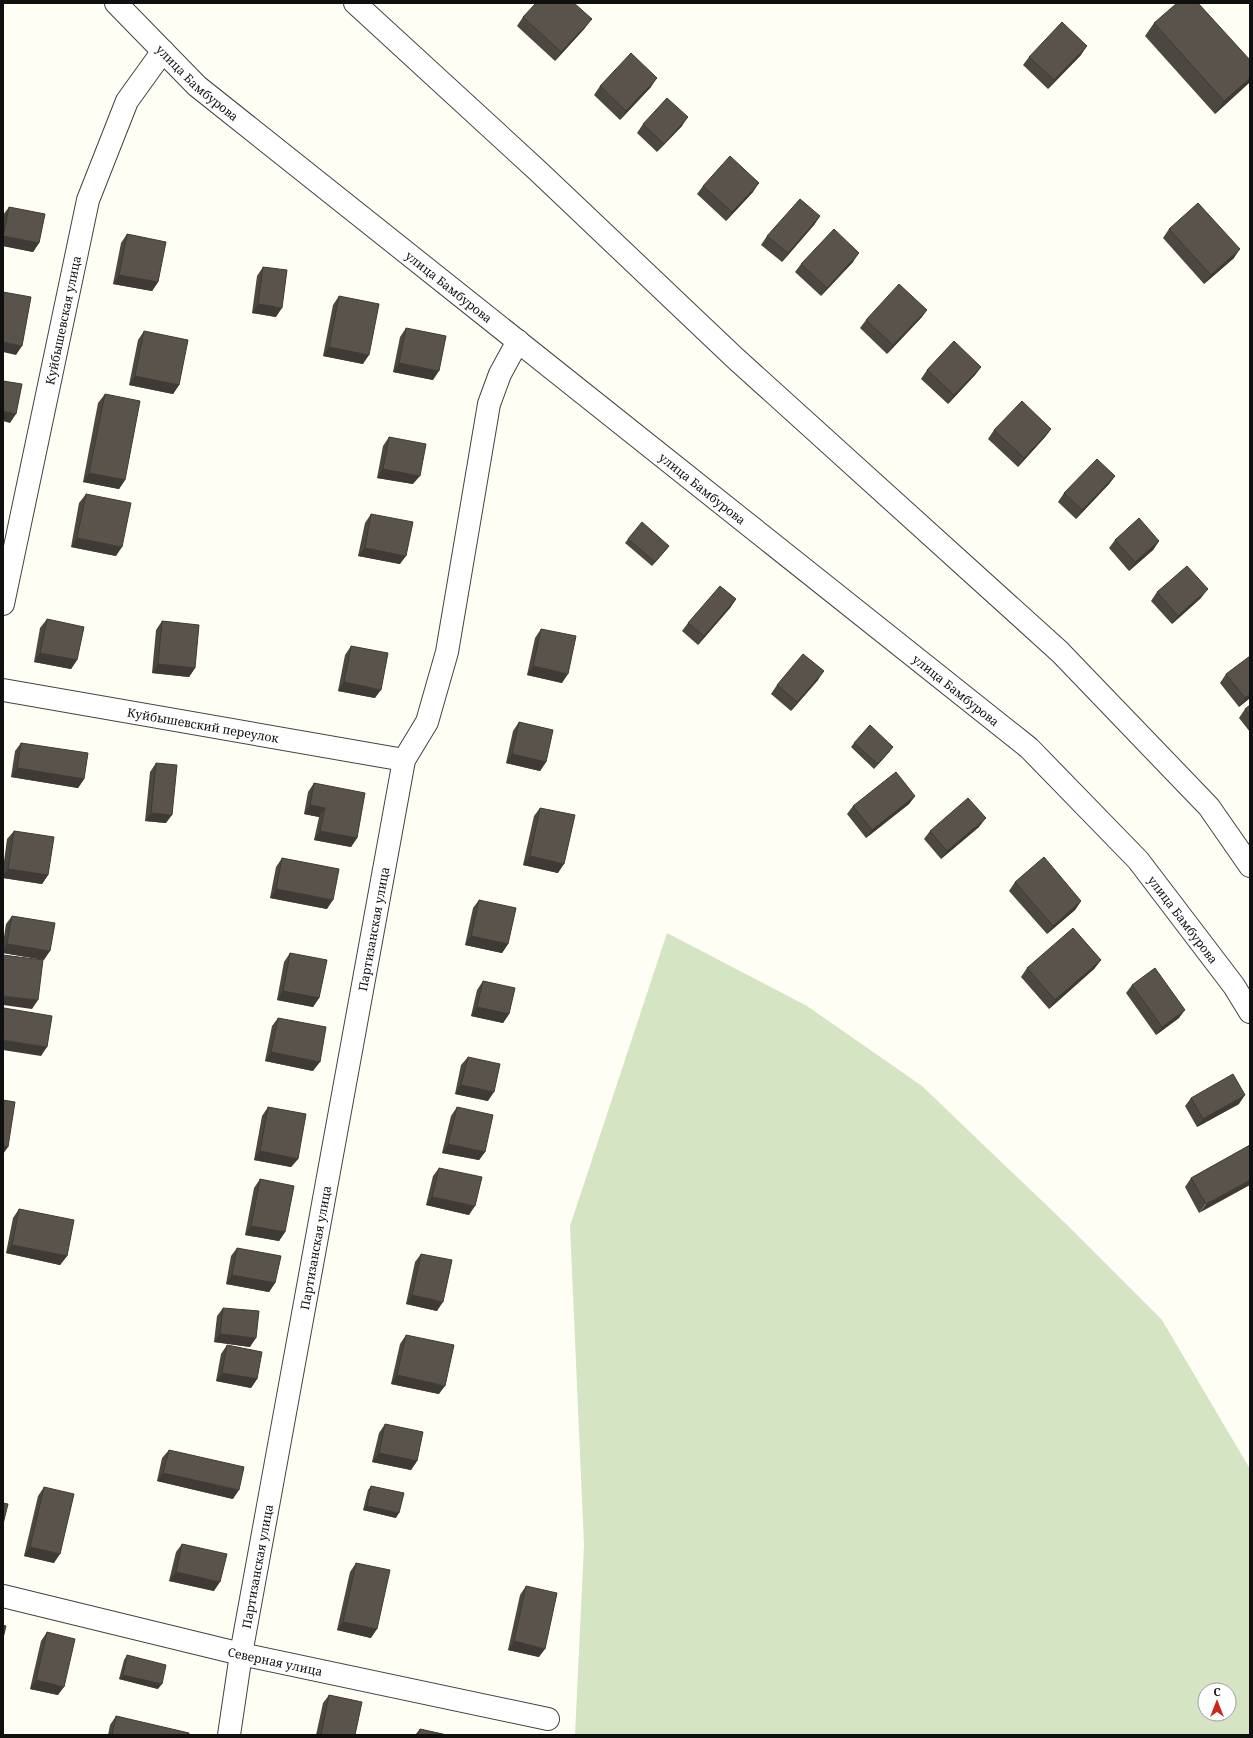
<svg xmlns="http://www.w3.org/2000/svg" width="1253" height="1738" viewBox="0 0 1253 1738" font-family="'Noto Serif',serif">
<rect width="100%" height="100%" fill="#fffef4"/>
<!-- cemetery -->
<path fill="#d5e4c2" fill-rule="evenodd" d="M667 933 807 1006 922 1086 1062 1220 1162 1320 1250 1469V1735H575L584 1545 570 1226ZM1205 1690H1229V1714H1205Z"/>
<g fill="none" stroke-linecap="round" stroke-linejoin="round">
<!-- minor casing -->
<g stroke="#434343" stroke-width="24">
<g id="minor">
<path id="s1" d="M116 3 197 86 1029 748 1138 860 1234 986 1250 1012"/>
<polyline points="355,3 538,171 735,358 1060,652 1209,807 1250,866"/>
<path id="s2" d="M3 604 88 200 127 101 163 51"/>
<path id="s3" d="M3 690 404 760"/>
<path id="s4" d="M3 1596 241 1654 548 1719"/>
<path id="s5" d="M229 1735 241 1654 404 760 427 722 447 652 489 404 500 374 518 341"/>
</g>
</g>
<!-- minor -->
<use href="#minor" stroke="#fff" stroke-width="22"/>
</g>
<!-- wall -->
<g fill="#4d4741">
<polygon points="523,17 585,28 555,61 517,26"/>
<polygon points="1154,23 1250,82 1215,114 1145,36"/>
<polygon points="1081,55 1048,89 1023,65 1029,57"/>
<polygon points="600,86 651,87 620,120 594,95"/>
<polygon points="643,124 682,126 657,152 637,133"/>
<polygon points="703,186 753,192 726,221 697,194"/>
<polygon points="9,207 39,243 33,252 3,246 3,215"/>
<polygon points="820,216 814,225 782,262 761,245 767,236"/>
<polygon points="1169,229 1234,258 1204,284 1163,238"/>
<polygon points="127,234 158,282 152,291 113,284 121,243"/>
<polygon points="853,262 821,296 795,272 801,264"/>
<polygon points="263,267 276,317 252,313 257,276"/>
<polygon points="339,296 363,364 323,356 333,305"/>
<polygon points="927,310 921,318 887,354 860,328 866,320"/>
<polygon points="406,328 433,380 393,372 400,337"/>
<polygon points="144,331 179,385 173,394 129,385 138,340"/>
<polygon points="981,367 975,375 948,404 921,379 927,370"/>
<polygon points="105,394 125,480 119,489 83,482 98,403"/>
<polygon points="1051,429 1045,437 1018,467 988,439 994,430"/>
<polygon points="389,437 413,484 377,478 383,446"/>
<polygon points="1115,476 1109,484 1076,519 1058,502 1064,493"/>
<polygon points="86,494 116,556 71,547 79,503"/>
<polygon points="371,514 400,564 358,556 365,523"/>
<polygon points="628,539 669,546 652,566 625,543"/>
<polygon points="1115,540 1159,541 1153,550 1129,571 1109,548"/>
<polygon points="1157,592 1201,598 1172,624 1151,601"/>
<polygon points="736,599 730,608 698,645 682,631 688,623"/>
<polygon points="47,619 77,660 71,669 34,662 40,628"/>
<polygon points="162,621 195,668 189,677 152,673 156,630"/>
<polygon points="541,629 562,683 527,675 535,638"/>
<polygon points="351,646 375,698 338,691 345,655"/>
<polygon points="1226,674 1250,698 1239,707 1220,683"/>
<polygon points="818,680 791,711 771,694 777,685"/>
<polygon points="1250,705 1250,732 1239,718 1245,709"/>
<polygon points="519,722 546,762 540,771 506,763 513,731"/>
<polygon points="21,743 84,779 78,788 11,777 15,751"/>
<polygon points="854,743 890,751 874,769 851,747"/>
<polygon points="156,763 166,823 145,821 150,772"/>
<polygon points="314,783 357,838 351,847 314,840 319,817 304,814 308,792"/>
<polygon points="915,796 909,804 866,838 847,814 853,806"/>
<polygon points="540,808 558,873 523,865 534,816"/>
<polygon points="979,827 941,859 924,839 930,831"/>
<polygon points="14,831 48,875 42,884 3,878 3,869 7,839"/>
<polygon points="282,858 327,909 270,898 276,867"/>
<polygon points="1015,882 1081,901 1075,910 1047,934 1009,891"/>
<polygon points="479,900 508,944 502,953 465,945 473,908"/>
<polygon points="12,916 44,960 3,953 3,943 6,924"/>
<polygon points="290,953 319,998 313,1007 277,1000 284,962"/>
<polygon points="1101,960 1094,969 1049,1009 1021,977 1027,968"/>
<polygon points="483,981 509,1014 503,1023 471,1016 477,990"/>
<polygon points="1132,985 1179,1018 1156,1035 1126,993"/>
<polygon points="278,1018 313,1071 265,1061 272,1026"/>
<polygon points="468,1057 488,1101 455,1094 461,1065"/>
<polygon points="1191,1098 1239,1104 1197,1127 1185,1106"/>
<polygon points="268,1107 298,1159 291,1167 254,1160 262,1116"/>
<polygon points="457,1107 485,1152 479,1160 442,1153 451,1116"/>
<polygon points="1250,1145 1199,1213 1185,1187 1191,1178"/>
<polygon points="439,1168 469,1215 426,1205 433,1176"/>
<polygon points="260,1179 285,1232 279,1241 245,1235 254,1188"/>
<polygon points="19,1209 67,1256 60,1265 6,1253 13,1218"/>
<polygon points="237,1248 275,1283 269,1292 226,1284 231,1256"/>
<polygon points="421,1254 437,1311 406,1304 415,1262"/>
<polygon points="223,1308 250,1347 214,1342 217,1316"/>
<polygon points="406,1335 439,1394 391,1384 400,1344"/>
<polygon points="227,1345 257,1379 251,1388 216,1381 221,1354"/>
<polygon points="385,1424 417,1461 411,1470 372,1462 379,1433"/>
<polygon points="169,1450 233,1499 157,1481 162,1458"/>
<polygon points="371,1486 396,1518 363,1510 368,1490"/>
<polygon points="44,1487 54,1563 24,1556 38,1496"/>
<polygon points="182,1544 214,1591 169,1581 176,1552"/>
<polygon points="356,1563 371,1638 337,1630 350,1572"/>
<polygon points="526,1586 539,1657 508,1650 520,1595"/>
<polygon points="47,1632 58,1695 30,1689 41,1641"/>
<polygon points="127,1655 158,1689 119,1679 124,1660"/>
<polygon points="329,1695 355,1735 316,1735 323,1703"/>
<polygon points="116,1716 189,1735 108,1735 110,1725"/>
<polygon points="420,1729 447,1735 415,1735"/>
</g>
<!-- shaded-wall -->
<g fill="#3f3a35">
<polygon points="592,19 585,28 555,61 561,52"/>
<polygon points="1087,46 1081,55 1048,89 1054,80"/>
<polygon points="657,78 651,87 620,120 626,111"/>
<polygon points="1250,78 1250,82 1215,114 1224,101"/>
<polygon points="688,117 682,126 657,152 664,144"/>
<polygon points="759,183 753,192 726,221 732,212"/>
<polygon points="820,216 814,225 782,262 788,253"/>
<polygon points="3,236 39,243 33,252 3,246"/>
<polygon points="1240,249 1234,258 1204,284 1211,275"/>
<polygon points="859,253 853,262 821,296 827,288"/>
<polygon points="119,275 158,282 152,291 113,284"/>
<polygon points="258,304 282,308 276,317 252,313"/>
<polygon points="927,310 921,318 887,354 893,345"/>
<polygon points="3,342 22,346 16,355 3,352"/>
<polygon points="329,347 369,355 363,364 323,356"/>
<polygon points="399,363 439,371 433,380 393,372"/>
<polygon points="981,367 975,375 948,404 954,395"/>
<polygon points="135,376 179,385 173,394 129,385"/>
<polygon points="3,411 16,414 10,423 3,421"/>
<polygon points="1051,429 1045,437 1018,467 1024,458"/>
<polygon points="383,469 420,476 413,484 377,478"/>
<polygon points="89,473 125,480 119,489 83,482"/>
<polygon points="1115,476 1109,484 1076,519 1082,510"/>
<polygon points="77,538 122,547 116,556 71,547"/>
<polygon points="1159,541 1153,550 1129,571 1135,562"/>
<polygon points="669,546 666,550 652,566 655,562"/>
<polygon points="365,548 406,556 400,564 358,556"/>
<polygon points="1208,589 1201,598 1172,624 1178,616"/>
<polygon points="736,599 730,608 698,645 704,636"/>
<polygon points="40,653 77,660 71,669 34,662"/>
<polygon points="158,664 195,668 189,677 152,673"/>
<polygon points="533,666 568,674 562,683 527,675"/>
<polygon points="824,671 818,680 791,711 797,702"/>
<polygon points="344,682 381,690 375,698 338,691"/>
<polygon points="1250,694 1250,698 1239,707 1245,698"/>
<polygon points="893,747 890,751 874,769 878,764"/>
<polygon points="512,754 546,762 540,771 506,763"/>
<polygon points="17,768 84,779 78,788 11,777"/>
<polygon points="915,796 909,804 866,838 872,830"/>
<polygon points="310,805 325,808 319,817 304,814"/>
<polygon points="151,813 172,815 166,823 145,821"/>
<polygon points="986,818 979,827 941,859 947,851"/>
<polygon points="320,831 357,838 351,847 314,840"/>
<polygon points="530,856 564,864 558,873 523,865"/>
<polygon points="8,869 48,875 42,884 3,878 3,876"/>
<polygon points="276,889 333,900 327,909 270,898"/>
<polygon points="1081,901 1075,910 1047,934 1053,926"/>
<polygon points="471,936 508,944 502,953 465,945"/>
<polygon points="7,944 50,951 44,960 3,953 3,951"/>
<polygon points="1101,960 1094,969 1049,1009 1055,1000"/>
<polygon points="283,991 319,998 313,1007 277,1000"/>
<polygon points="3,996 38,1000 32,1009 3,1005"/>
<polygon points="477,1007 509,1014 503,1023 471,1016"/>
<polygon points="1185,1010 1179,1018 1156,1035 1162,1027"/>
<polygon points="3,1040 47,1047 41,1056 3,1050"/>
<polygon points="271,1052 320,1062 313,1071 265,1061"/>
<polygon points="461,1085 494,1092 488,1101 455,1094"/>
<polygon points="1245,1095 1239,1104 1197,1127 1203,1119"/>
<polygon points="448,1144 485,1152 479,1160 442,1153"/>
<polygon points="3,1146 8,1147 3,1154"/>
<polygon points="260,1151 298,1159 291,1167 254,1160"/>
<polygon points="1250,1180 1250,1185 1199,1213 1206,1204"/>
<polygon points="432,1197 475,1206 469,1215 426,1205"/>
<polygon points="251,1226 285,1232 279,1241 245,1235"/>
<polygon points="12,1245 67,1256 60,1265 6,1253"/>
<polygon points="232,1275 275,1283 269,1292 226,1284"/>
<polygon points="412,1295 443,1302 437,1311 406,1304"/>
<polygon points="220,1334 256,1338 250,1347 214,1342"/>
<polygon points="222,1373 257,1379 251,1388 216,1381"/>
<polygon points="397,1375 445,1386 439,1394 391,1384"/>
<polygon points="379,1453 417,1461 411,1470 372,1462"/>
<polygon points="163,1473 239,1490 233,1499 157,1481"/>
<polygon points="367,1506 399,1513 396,1518 363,1510"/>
<polygon points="30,1547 60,1554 54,1563 24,1556"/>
<polygon points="176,1572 220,1582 214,1591 169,1581"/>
<polygon points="343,1622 377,1629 371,1638 337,1630"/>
<polygon points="514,1641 545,1649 539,1657 508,1650"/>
<polygon points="123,1675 162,1684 158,1689 119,1679"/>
<polygon points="36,1680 64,1687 58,1695 30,1689"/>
</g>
<!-- building -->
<g fill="#5a534c" stroke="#3f3a35">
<polygon points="536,3 574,3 592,19 561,52 523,17"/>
<polygon points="1177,3 1198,3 1250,60 1250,78 1224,101 1154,23"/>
<polygon points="1062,22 1087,46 1054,80 1029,57"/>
<polygon points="631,53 657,78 626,111 600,86"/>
<polygon points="667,98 688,117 664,144 643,124"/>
<polygon points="730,156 759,183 732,212 703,186"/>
<polygon points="800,199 820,216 788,253 767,236"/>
<polygon points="1198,203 1240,249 1211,275 1169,229"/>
<polygon points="9,207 45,214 39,243 3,236"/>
<polygon points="834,229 859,253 827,288 801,264"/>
<polygon points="127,234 166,242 158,282 119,275"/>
<polygon points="263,267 287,270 282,308 258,304"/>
<polygon points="899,284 927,310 893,345 866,320"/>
<polygon points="3,292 31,297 22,346 3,342"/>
<polygon points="339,296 379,304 369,355 329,347"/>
<polygon points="406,328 446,336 439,371 399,363"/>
<polygon points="144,331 188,340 179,385 135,376"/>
<polygon points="954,341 981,367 954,395 927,370"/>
<polygon points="3,381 22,384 16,414 3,411"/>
<polygon points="105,394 140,401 125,480 89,473"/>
<polygon points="1022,401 1051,429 1024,458 994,430"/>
<polygon points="389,437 426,444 420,476 383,469"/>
<polygon points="1097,459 1115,476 1082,510 1064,493"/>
<polygon points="86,494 131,503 122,547 77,538"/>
<polygon points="371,514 413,522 406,556 365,548"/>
<polygon points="1139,518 1159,541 1135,562 1115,540"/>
<polygon points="642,522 669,546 655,562 628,539"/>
<polygon points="1187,566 1208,589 1178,616 1157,592"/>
<polygon points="720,586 736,599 704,636 688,623"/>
<polygon points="47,619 84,627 77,660 40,653"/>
<polygon points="162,621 199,625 195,668 158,664"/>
<polygon points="541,629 576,636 568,674 533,666"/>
<polygon points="351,646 388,653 381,690 344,682"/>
<polygon points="803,654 824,671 797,702 777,685"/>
<polygon points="1250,656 1250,694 1245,698 1226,674"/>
<polygon points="1250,705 1250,716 1245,709"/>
<polygon points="519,722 553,730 546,762 512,754"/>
<polygon points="870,725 893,747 878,764 854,743"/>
<polygon points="21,743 88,753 84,779 17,768"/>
<polygon points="156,763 177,765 172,815 151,813"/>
<polygon points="896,772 915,796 872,830 853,806"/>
<polygon points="314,783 365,793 357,838 320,831 325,808 310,805"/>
<polygon points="968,798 986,818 947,851 930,831"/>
<polygon points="540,808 575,815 564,864 530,856"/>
<polygon points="14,831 54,837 48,875 8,869"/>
<polygon points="1044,857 1081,901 1053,926 1015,882"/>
<polygon points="282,858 339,869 333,900 276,889"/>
<polygon points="479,900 516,908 508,944 471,936"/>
<polygon points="12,916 55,923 50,951 7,944"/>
<polygon points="1073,928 1101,960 1055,1000 1027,968"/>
<polygon points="290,953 327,960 319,998 283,991"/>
<polygon points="3,955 43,960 38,1000 3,996"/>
<polygon points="1155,968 1185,1010 1162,1027 1132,985"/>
<polygon points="483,981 515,988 509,1014 477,1007"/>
<polygon points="4,1008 52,1016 47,1047 3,1040 3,1015"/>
<polygon points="278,1018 326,1027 320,1062 271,1052"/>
<polygon points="468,1057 500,1064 494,1092 461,1085"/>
<polygon points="1233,1074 1245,1095 1203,1119 1191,1098"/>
<polygon points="3,1100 15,1102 8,1147 3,1146"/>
<polygon points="268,1107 306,1114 298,1159 260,1151"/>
<polygon points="457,1107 493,1115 485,1152 448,1144"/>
<polygon points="1250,1145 1250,1180 1206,1204 1191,1178"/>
<polygon points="439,1168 482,1177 475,1206 432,1197"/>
<polygon points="260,1179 294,1186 285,1232 251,1226"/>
<polygon points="19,1209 74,1220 67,1256 12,1245"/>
<polygon points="237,1248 281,1256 275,1283 232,1275"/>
<polygon points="421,1254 452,1260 443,1302 412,1295"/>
<polygon points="223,1308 259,1311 256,1338 220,1334"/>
<polygon points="406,1335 454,1345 445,1386 397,1375"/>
<polygon points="227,1345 262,1352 257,1379 222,1373"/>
<polygon points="385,1424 423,1432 417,1461 379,1453"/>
<polygon points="169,1450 244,1467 239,1490 163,1473"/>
<polygon points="371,1486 404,1493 399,1513 367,1506"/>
<polygon points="44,1487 74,1494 60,1554 30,1547"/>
<polygon points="3,1503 8,1504 3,1524"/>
<polygon points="182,1544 227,1554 220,1582 176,1572"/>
<polygon points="356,1563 390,1570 377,1629 343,1622"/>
<polygon points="526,1586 557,1593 545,1649 514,1641"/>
<polygon points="3,1625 6,1626 3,1638"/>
<polygon points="47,1632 75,1639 64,1687 36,1680"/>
<polygon points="127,1655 166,1665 162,1684 123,1675"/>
<polygon points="329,1695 362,1702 355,1735 321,1735"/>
<polygon points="116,1716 189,1733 189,1735 112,1735"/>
<polygon points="420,1729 447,1735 418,1735"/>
</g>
<g text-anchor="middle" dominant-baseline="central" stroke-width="4" stroke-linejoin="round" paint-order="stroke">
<!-- street labels -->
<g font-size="12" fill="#101010" stroke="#fff">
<text stroke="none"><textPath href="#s1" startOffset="114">улица Бамбурова</textPath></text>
<text stroke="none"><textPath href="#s1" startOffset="438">улица Бамбурова</textPath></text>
<text stroke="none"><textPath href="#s2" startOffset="290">Куйбышевская улица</textPath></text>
<text stroke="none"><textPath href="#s1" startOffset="762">улица Бамбурова</textPath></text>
<text stroke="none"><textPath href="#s1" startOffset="1086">улица Бамбурова</textPath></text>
<text stroke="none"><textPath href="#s3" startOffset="203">Куйбышевский переулок</textPath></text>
<text stroke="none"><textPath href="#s1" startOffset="1410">улица Бамбурова</textPath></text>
<text stroke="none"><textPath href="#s5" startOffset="819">Партизанская улица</textPath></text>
<text stroke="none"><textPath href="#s5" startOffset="495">Партизанская улица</textPath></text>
<text stroke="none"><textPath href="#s5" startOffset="171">Партизанская улица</textPath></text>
<text stroke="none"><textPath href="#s4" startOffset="280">Северная улица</textPath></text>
</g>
</g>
<!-- border -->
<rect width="1253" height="1738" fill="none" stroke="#101010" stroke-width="8"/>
<!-- north arrow -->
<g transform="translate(1217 1702)"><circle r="19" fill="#ffffff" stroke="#9f9f9f"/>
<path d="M0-3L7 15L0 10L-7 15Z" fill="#ca291e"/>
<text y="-6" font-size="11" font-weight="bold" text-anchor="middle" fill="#101010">С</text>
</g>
</svg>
